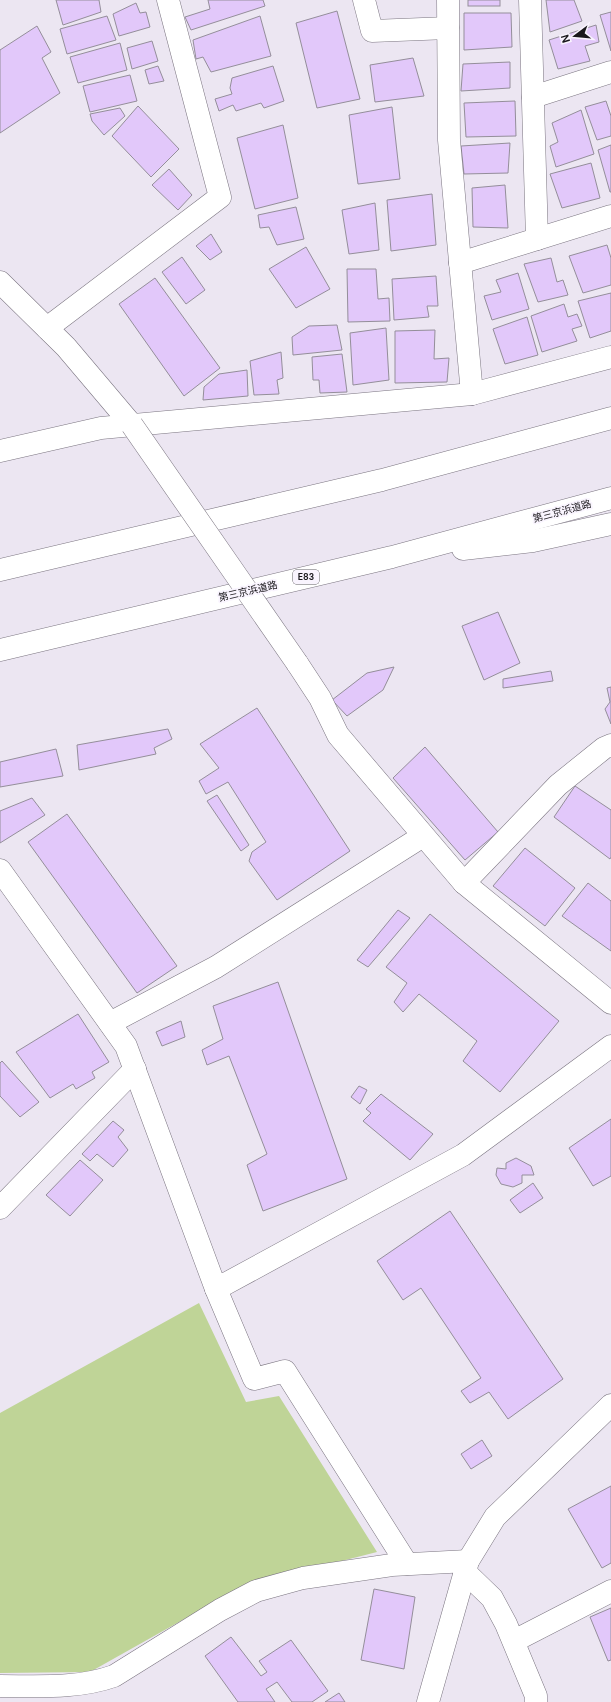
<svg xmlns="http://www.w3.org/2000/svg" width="611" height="1702" viewBox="0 0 611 1702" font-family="'DM Sans','Noto Sans JP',sans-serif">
<rect width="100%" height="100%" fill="#ece6f2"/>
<!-- green -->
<polygon fill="#bfd497" points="199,1303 246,1402 279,1396 377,1552 243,1586 90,1672 0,1673 0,1413"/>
<!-- building -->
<g fill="#e2c8fa" stroke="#948e9a">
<polygon points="56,0 99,0 101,12 63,25"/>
<polygon points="208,0 263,0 265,6 191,30 185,17 210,9"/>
<rect x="468" y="0" width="32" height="6"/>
<polygon points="546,0 574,0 582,21 550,32"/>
<polygon points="136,3 140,13 146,12 150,27 119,36 113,14"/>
<polygon points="337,11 360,99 317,108 296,23"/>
<polygon points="611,12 611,51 600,15"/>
<polygon points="464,13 511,13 512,47 464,50"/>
<polygon points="107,16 116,40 67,54 60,29"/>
<polygon points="260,16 271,56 211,72 203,57 196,59 193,40"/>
<polygon points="596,25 599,42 585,46 590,61 558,69 549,40"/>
<polygon points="37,26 51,52 42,58 60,93 0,133 0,50"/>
<polygon points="152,41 158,61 132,69 127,48"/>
<polygon points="120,43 127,70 78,83 70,57"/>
<polygon points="413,58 424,96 375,102 370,65"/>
<polygon points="510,62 510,88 461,91 463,64"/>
<polygon points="158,66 164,81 149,84 145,70"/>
<polygon points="273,66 284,101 264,108 261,103 236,111 233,105 219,111 215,99 232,94 230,88 232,78"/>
<polygon points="130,75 137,101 90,112 83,86"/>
<polygon points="515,101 516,136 466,137 464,103"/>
<polygon points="606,101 611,116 611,136 597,140 585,107"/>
<polygon points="138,106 179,149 151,177 112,136"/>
<polygon points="392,107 400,179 358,184 349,115"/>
<polygon points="120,108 125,116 104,135 92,121 90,114"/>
<polygon points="581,110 594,154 556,167 550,146 558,142 552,123"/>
<polygon points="283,125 298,198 255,209 237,138"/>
<polygon points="510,143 508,173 464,174 461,146"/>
<polygon points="611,145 611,192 610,192 598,150"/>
<polygon points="591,163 600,198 562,208 550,174"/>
<polygon points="169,169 192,195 178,210 152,185"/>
<polygon points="505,185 508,228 473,227 472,188"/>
<polygon points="432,194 436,245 391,251 387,200"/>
<polygon points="375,203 379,250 349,254 342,210"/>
<polygon points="296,207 304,239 277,245 269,227 260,228 258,215"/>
<polygon points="211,234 222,252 210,260 196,246"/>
<polygon points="607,245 611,258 611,285 583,293 569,256"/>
<polygon points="306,247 330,289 296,308 269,269"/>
<polygon points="182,257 205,290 186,304 162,272"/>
<polygon points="551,258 557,282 563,280 568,295 538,302 524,264"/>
<polygon points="347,269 376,269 378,299 389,298 390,321 348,322"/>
<polygon points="518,273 529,309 492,320 484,296 501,292 496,280"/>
<polygon points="436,276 438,306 427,306 429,317 394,320 392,279"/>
<polygon points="155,278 220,368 184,396 119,304"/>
<polygon points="611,293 611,331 590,338 578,301"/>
<polygon points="564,304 568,317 577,314 582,326 572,329 577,341 542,352 531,316"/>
<polygon points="527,317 538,355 505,364 493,329"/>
<polygon points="337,325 342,350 293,355 292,337 309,326"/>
<polygon points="386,328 389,380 353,385 350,333"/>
<polygon points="435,330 434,359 449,358 447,382 395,383 395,331"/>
<polygon points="281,352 283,378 277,380 279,394 254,395 250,361"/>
<polygon points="342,354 347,392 320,393 319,380 313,380 312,357"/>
<polygon points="247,370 248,396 203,400 204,387 219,374"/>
<polygon points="498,612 520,663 484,680 462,626"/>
<polygon points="394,667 383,690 347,716 332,700 367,673"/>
<polygon points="551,671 553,681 503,688 503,679"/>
<polygon points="611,687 611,724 605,709 610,702 607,688"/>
<polygon points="257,708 350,851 277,900 249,861 252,852 266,842 228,782 206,794 199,781 219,768 200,744"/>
<polygon points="168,729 172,739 154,748 156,754 79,770 77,745"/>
<polygon points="425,747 498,832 465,860 393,778"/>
<polygon points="56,749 63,776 0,787 0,762"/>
<polygon points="575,786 611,810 611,857 610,859 554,817"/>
<polygon points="217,795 249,845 241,851 207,801"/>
<polygon points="32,798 45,815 0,843 0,811"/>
<polygon points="67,814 177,966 137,993 28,842"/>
<polygon points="525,848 575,888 545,926 493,886"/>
<polygon points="588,883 611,901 611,951 562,916"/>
<polygon points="398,910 410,918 368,967 357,960"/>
<polygon points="430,914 559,1021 500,1092 463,1061 477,1041 419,994 403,1012 394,1002 407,983 386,967"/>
<polygon points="278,982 347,1179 263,1211 247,1165 267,1154 229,1056 207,1065 202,1050 223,1039 213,1006"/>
<polygon points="78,1014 109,1062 92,1072 95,1078 76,1089 73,1084 50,1098 16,1052"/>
<polygon points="181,1021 185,1037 162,1046 156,1032"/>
<polygon points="2,1061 39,1102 20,1117 0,1096 0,1063"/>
<polygon points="359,1086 367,1090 360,1104 351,1097"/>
<polygon points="381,1094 433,1134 410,1160 363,1121 371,1113 366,1109"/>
<polygon points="611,1119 611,1176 593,1186 569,1148"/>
<polygon points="113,1121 124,1130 118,1137 128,1150 113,1167 97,1154 90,1161 82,1154"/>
<polygon points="516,1158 531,1166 534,1175 522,1175 522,1183 513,1187 501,1184 496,1175 497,1168 506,1169 506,1163"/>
<polygon points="80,1160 103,1180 70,1216 46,1195"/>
<polygon points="533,1183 543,1198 520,1213 510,1200"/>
<polygon points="450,1211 563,1379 508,1419 489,1392 470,1403 461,1391 481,1378 421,1288 403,1300 377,1261"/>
<polygon points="482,1440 492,1456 471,1469 461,1454"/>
<polygon points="611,1486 611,1563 602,1568 568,1509"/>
<polygon points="374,1589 415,1597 404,1669 361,1660"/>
<polygon points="611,1608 611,1660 608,1661 590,1617"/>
<polygon points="231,1637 261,1676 267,1672 259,1661 291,1640 328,1691 312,1702 292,1702 277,1682 266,1689 275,1702 238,1702 205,1656"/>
<polygon points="339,1693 345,1702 325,1702"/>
</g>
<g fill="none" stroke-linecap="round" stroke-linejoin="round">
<!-- minor casing -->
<g stroke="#7b7580" stroke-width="23">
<g id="minor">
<polyline points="364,0 372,31 448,28"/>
<polyline points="448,0 449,140 472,394"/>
<polyline points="530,0 537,239"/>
<polyline points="533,97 611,72"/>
<polyline points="460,263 611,216"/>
<polyline points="0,282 66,347 132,425"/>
<polyline points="47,328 220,197 168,0"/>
<polyline points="0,451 101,428 472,394 611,357"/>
<polyline points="297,663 320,698 338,735 464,883 611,1003"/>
<polyline points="0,870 126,1046 216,1289 463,1155 611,1046"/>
<polyline points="464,883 558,785 604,748 611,745"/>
<polyline points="110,1023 216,967 423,836"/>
<polyline points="0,1208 135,1069"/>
<polyline points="216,1289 254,1379 285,1371 407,1564"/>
<polyline points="464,1571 492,1598 506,1624 536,1696 536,1702"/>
<polyline points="514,1641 611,1591"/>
<path d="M0 1686C39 1686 77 1689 114 1676L220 1610 256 1591 303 1578 392 1565 468 1561"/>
</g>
</g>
<!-- tertiary casing -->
<g stroke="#7b7580" stroke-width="23">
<polyline id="tertiary" points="428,1702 468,1561 495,1517 611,1405"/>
</g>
<!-- motorway casing -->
<g stroke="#7b7580" stroke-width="23">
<g id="motorway">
<polyline points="463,549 533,541 611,524"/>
<polyline points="0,570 382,480 611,418"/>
<polyline points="0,650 392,557 611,498"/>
</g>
</g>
<!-- minor -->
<use href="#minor" stroke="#fff" stroke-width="22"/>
<!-- tertiary -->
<use href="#tertiary" stroke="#fff" stroke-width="22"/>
<!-- motorway -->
<use href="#motorway" stroke="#fff" stroke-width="22"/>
<!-- minor-bridge casing -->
<g stroke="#7b7580" stroke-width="23" stroke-linecap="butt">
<polyline id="minor-bridge" points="132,425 297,663"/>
</g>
<!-- minor-bridge -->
<use href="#minor-bridge" stroke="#fff" stroke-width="22"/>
</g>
<g text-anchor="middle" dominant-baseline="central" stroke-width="3.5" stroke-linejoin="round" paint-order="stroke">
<!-- shield labels -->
<rect fill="#f9f4fe" stroke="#5d5a60" stroke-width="1" x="293" y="570" width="26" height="14" rx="3"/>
<g font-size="9" font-weight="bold" fill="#1a181c">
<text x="306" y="577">E83</text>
</g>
<!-- street labels -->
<g font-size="10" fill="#1a181c" stroke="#f9f4fe">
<text transform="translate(562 511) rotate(-15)">第三京浜道路</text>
<text transform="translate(248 591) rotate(-13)">第三京浜道路</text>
</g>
</g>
<!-- north arrow -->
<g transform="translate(575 36) rotate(254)" stroke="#f9f4fe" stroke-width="3" paint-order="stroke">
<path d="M0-3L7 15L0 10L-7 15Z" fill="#1a181c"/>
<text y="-6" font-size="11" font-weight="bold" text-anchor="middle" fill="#1a181c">N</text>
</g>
</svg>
